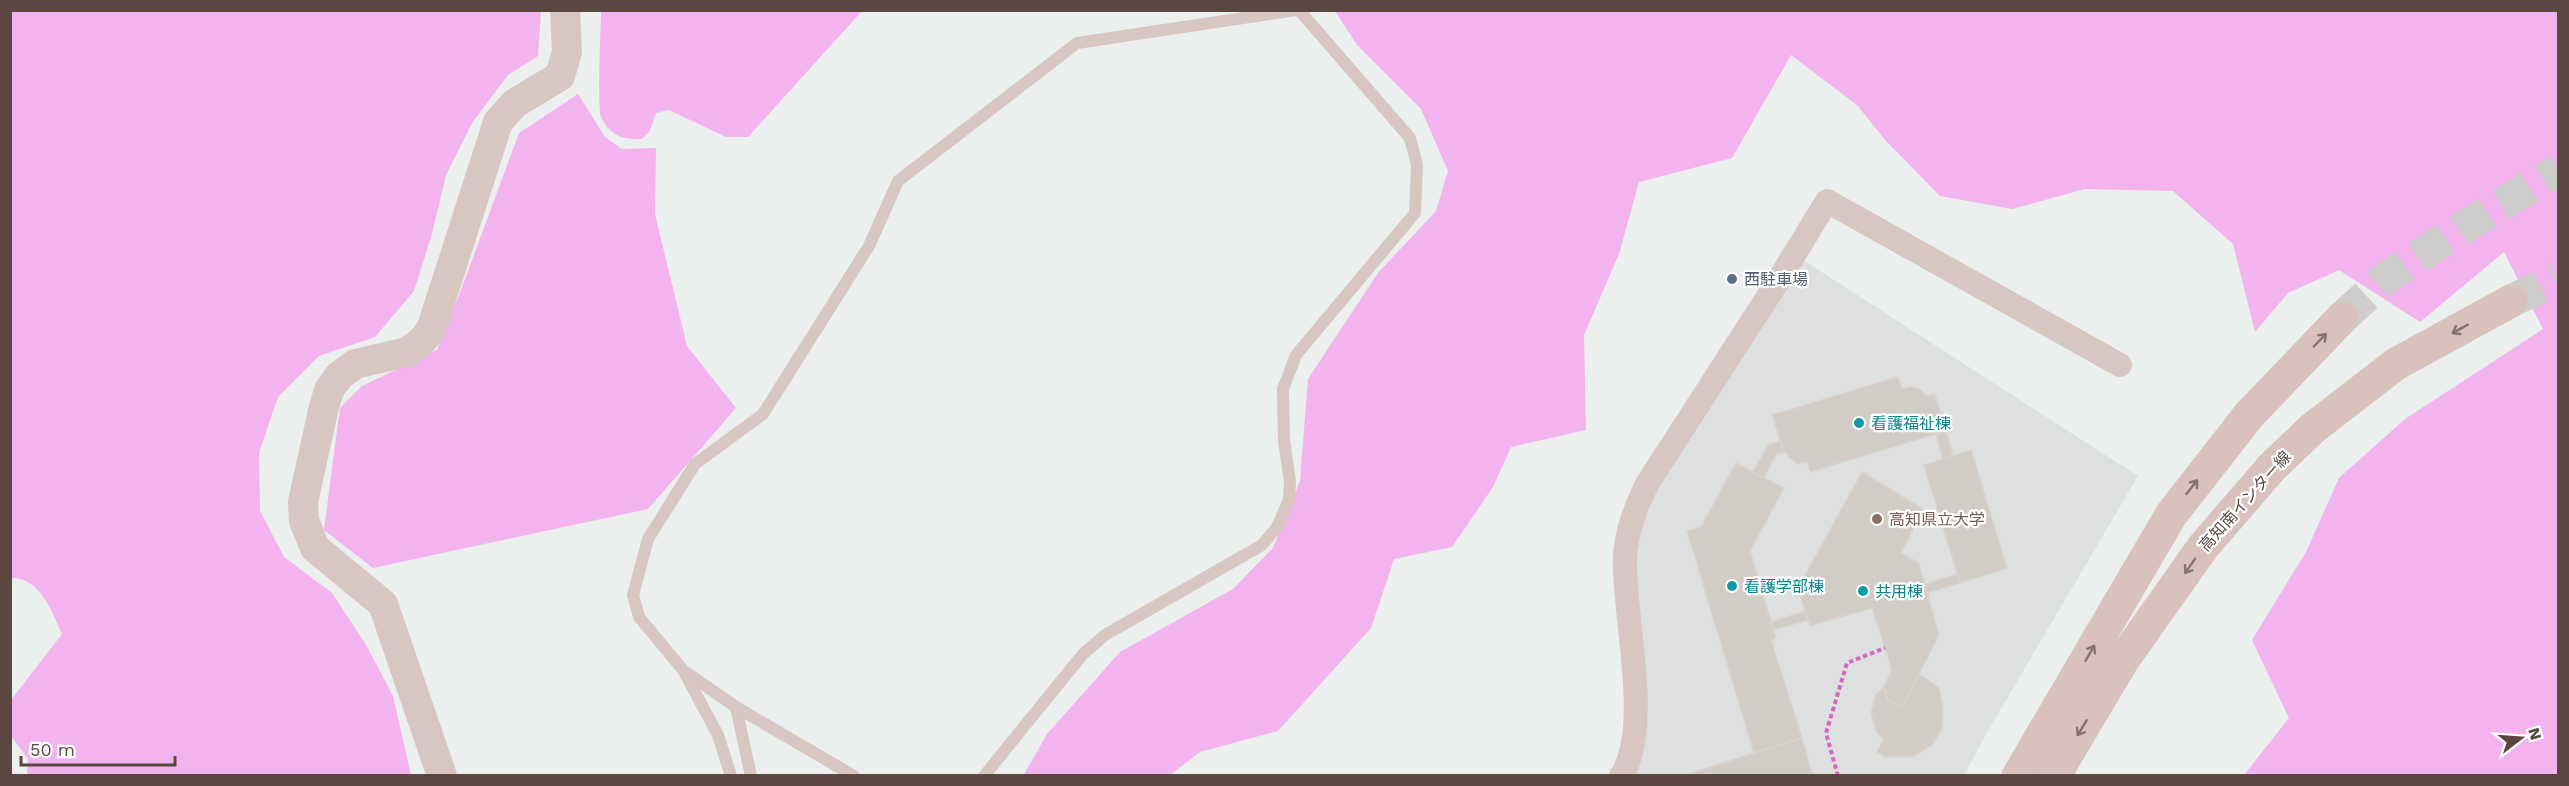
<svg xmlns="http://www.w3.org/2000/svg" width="2569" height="786" viewBox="0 0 2569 786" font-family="'Work Sans','Noto Sans JP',sans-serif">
<rect width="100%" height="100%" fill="#ebefee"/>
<!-- education -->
<polygon fill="#dde0df" points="1803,260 2138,476 1989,729 1964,775 1632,776 1644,744 1648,716 1641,652 1635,553 1645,508"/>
<!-- green -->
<g fill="#f3b3ee">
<path d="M11 10 541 11 538 56 508 75 472 123 446 175 432 234 414 291 375 337 319 356 278 397 259 453 260 511 284 557 332 593 365 643 393 696 411 775H27L28 759 11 736V700L62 634C52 612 40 577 11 578Z"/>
<path d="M601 11V10L862 11 748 137H726L669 110 656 113 650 131 642 139C624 140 610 136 601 117 597 107 601 27 601 11Z"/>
<polygon points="1335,11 2558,11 2558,775 2244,775 2289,718 2252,640 2306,552 2339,478 2405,419 2543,329 2504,252 2420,322 2339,270 2288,293 2255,332 2233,244 2173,191 2085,189 2012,209 1940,196 1886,141 1857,105 1791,55 1732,158 1639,182 1619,254 1584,335 1586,430 1511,447 1493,487 1452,547 1394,559 1371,628 1278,731 1200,752 1170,775 1023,776 1047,734 1120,652 1233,589 1273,548 1300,481 1308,379 1378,273 1436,211 1448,171 1421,109 1357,45"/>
<polygon points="578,94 605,137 622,149 656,148 655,214 687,346 736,408 648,509 373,568 324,530 340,408 362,386 437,350 461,290 519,133"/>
</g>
<!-- building -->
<g fill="#d2ccc7" stroke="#d9d3cf" stroke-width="1.5">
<polygon points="1898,377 1902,389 1910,387 1920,389 1926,396 1935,394 1946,431 1810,472 1807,462 1797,464 1784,452 1772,415"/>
<polygon points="1946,431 1953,455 1943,459 1936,434"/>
<polygon points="1780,441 1784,452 1776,454 1764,478 1753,472 1768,445"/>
<polygon points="1971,450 2007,568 1960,583 1924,465"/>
<polygon points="1736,463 1784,488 1750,551 1776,638 1771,640 1802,738 1754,753 1687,531 1701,527"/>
<polygon points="1862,472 1923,509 1901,553 1919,563 1939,635 1902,707 1888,700 1883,688 1892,670 1872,608 1810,626 1798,588"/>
<polygon points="1957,574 1960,583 1927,593 1925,584"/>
<polygon points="1805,611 1808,620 1774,630 1771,622"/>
<polygon points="1919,674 1939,688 1943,708 1942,728 1933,744 1912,757 1885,757 1877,752 1884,739 1877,733 1871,714 1876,694 1883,688 1888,700 1902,707"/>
<polygon points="1802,738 1813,776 1682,776 1754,753"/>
</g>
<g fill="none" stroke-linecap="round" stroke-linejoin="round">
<!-- secondary-tunnel -->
<g stroke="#cecdcc" stroke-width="33" stroke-dasharray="33 16" stroke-linecap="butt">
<polyline points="2511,301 2558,278"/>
<polyline points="2342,318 2386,278 2464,227 2558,170"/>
</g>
<!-- path -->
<polyline stroke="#d568be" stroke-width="4" stroke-dasharray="4.5 3" stroke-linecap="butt" points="1838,776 1826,733 1847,663 1885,648"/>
<!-- service -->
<g stroke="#d8c6c3" stroke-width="12">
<polyline points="687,673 736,707 854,776"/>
<polyline points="736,707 751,776"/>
<polyline points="731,776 718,735 683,670 639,617 633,595 648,539 695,464 763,414 869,246 898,181 1077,43 1297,10"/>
<polyline points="984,776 1083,654 1105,635 1262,545 1277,527 1289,500 1290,481 1284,441 1283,389 1296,355 1415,213 1417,165 1410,138 1299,10"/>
</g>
<!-- minor -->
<path stroke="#d8c6c3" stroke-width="24" d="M1621 776C1653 728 1623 616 1625 558 1626 531 1636 507 1647 484L1778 281 1827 201 2120 365"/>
<!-- tertiary -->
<polyline stroke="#d8c6c3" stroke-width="30" points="442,776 383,604 315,548 304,521 303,502 323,411 329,390 339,376 355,364 407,352 421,342 431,330 498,122 514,104 560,76 567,52 565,10"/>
<!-- secondary -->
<g stroke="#d8c2bb" stroke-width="33">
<polyline points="2018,776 2171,515 2249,415 2342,318"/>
<polyline points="2054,776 2123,660 2203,547 2272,467 2313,428 2396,364 2511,301"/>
</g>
</g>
<!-- one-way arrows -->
<defs><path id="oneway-shaft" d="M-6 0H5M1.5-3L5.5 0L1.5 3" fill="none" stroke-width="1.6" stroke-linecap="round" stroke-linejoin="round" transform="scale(1.5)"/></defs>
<g stroke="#87726c">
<use href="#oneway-shaft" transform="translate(2460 329) rotate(151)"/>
<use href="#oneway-shaft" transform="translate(2320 340) rotate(-46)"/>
<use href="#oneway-shaft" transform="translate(2192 487) rotate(-52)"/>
<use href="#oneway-shaft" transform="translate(2190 566) rotate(125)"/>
<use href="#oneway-shaft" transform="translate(2090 653) rotate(-60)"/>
<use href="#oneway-shaft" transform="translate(2082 728) rotate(121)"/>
</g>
<!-- markers -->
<circle fill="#5c6f8a" stroke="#fff" stroke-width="2" cx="1732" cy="279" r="6"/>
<g fill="#0f9aa8" stroke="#fff" stroke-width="2">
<circle cx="1859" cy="423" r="6"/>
<circle cx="1732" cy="586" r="6"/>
<circle cx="1863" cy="591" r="6"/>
</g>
<circle fill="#8d6e63" stroke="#fff" stroke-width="2" cx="1877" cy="519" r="6"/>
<g text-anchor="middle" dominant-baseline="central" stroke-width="4.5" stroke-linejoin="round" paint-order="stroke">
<!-- service labels -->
<g font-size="16" fill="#4e5e75" stroke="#fff" text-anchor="start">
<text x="1744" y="279">西駐車場</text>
</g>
<!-- culture labels -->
<g font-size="16" fill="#0d838f" stroke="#fff" text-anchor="start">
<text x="1871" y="423">看護福祉棟</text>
<text x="1744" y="586">看護学部棟</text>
<text x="1875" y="591">共用棟</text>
</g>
<!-- street labels -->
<g font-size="16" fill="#5b4742" stroke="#fff">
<text transform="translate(2245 501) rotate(-48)">高知南インター線</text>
</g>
<!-- education labels -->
<g font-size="16" fill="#785e54" stroke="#fff" text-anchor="start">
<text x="1889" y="519">高知県立大学</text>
</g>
</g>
<!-- border -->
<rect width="2569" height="786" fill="none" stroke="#5b4742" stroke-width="24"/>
<!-- north arrow -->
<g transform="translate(2521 738) rotate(73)" stroke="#ffffff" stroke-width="4.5" paint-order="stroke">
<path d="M0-4.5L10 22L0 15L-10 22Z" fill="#5b4742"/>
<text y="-9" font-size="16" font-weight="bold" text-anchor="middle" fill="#5b4742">N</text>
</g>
<!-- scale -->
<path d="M21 756v9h154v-9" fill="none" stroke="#5b4742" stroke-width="3"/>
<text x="30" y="756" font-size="18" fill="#5b4742" stroke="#ffffff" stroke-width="4.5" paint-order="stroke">50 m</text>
</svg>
